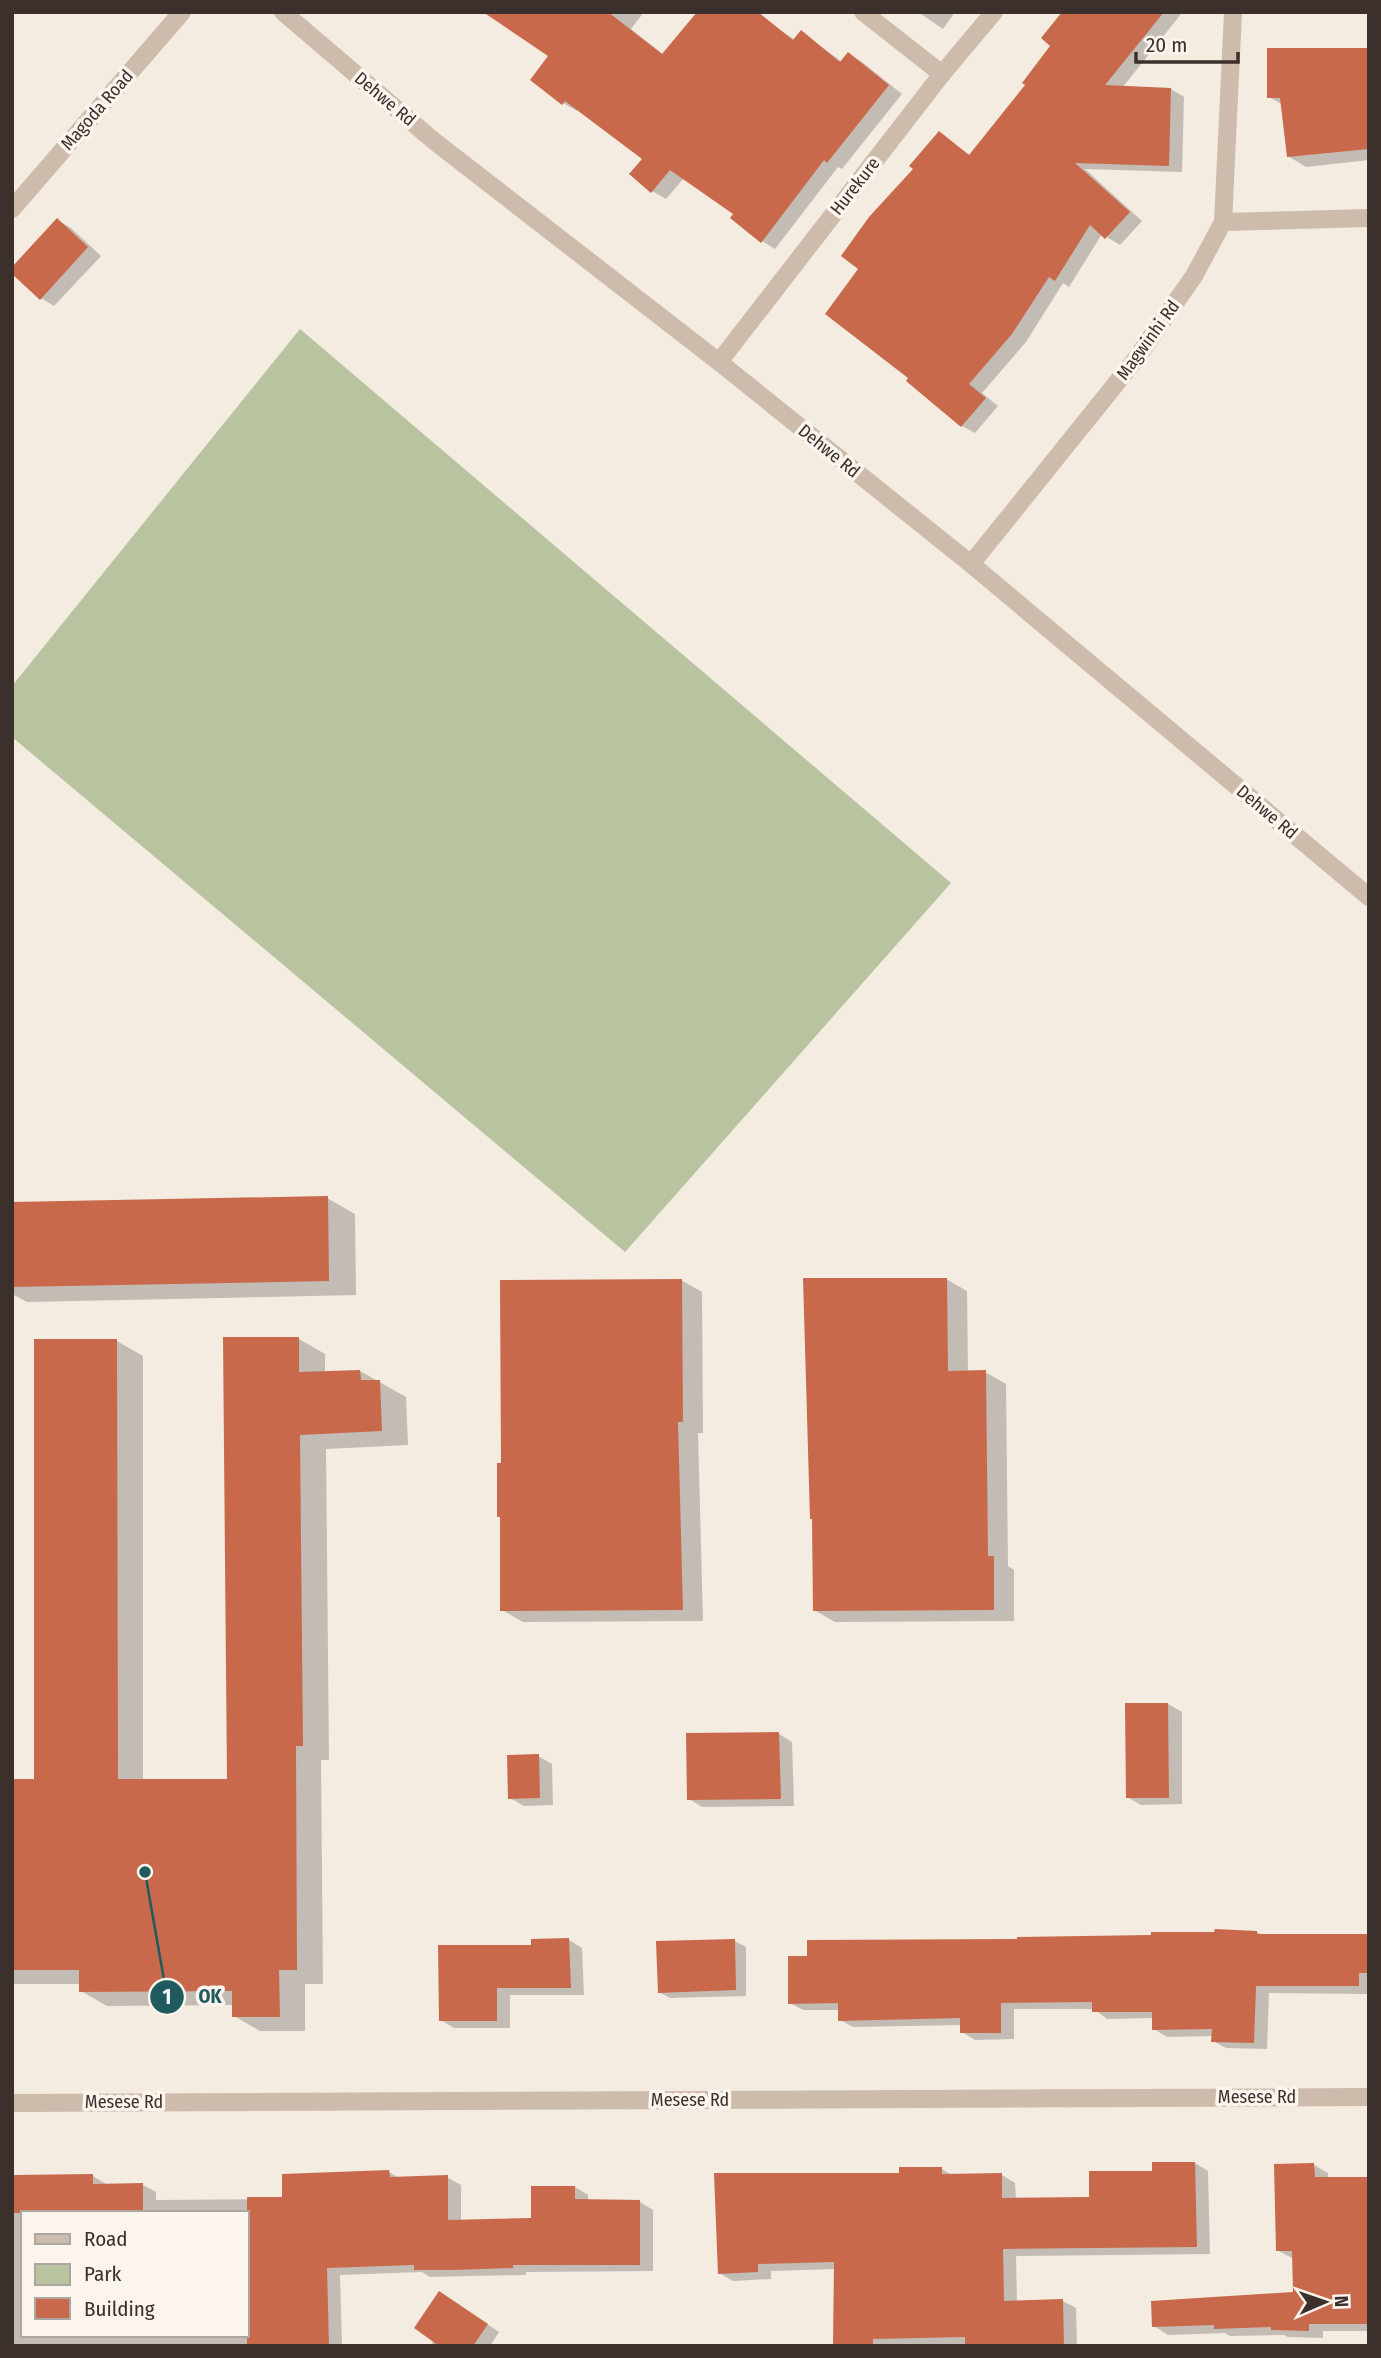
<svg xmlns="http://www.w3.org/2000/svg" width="1381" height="2358" viewBox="0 0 1381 2358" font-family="'Fira Sans Condensed',sans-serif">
<rect width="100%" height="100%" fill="#f4ebe1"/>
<!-- green -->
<polygon fill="#b8c4a0" points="300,329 951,883 625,1252 12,737 12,686"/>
<!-- shadow -->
<g fill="#0003" fill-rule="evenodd">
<polygon points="486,12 644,12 631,29 664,55 765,20 795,40 801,32 842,62 849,54 862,62 902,94 842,169 838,167 775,249 762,241 736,214 684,178 666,199 652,191 644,159 578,109 577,111 563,103 551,55"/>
<polygon points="918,12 955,12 943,29"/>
<polygon points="1064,12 1181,14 1122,88 1171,89 1184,97 1182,172 1085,169 1142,221 1120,245 1102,234 1069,287 1063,283 1026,342 982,393 998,406 975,433 962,426 911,377 861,268 915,169 939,133 971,156 1027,85 1053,45"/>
<polygon points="1369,50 1369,160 1306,167 1288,156 1283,105 1269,97"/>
<polygon points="57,220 71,228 101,256 54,306 41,298"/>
<polygon points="327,1198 355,1214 356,1295 27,1302 12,1294 12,1204"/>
<polygon points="946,1279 967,1291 968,1372 985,1372 1006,1384 1008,1566 1014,1570 1014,1621 835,1622 814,1610"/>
<polygon points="681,1280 702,1292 703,1433 698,1433 703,1621 523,1622 502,1610 503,1465"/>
<polygon points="299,1339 325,1354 325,1373 360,1371 406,1397 408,1445 326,1449 329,1760 321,1760 323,1984 305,1984 305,2031 260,2031 234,2016 234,2005 107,2006 81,1991 81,1984 12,1984 12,1781 36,1781 36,1341 117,1341 143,1356 143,1781 229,1780"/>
<polygon points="1168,1704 1182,1712 1182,1804 1141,1805 1127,1797"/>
<polygon points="779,1734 792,1742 794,1806 702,1807 689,1799"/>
<polygon points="538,1756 552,1764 553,1805 524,1806 510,1798"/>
<polygon points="1257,1932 1263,1936 1369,1935 1369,1994 1269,1993 1267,2049 1226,2048 1213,2041 1213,2036 1167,2037 1154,2029 1154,2018 1107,2019 1094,2009 1014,2009 1014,2039 975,2040 962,2032 962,2025 853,2027 840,2020 840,2010 803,2010 790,2003 1019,1941"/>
<polygon points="569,1940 582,1948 584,1995 510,1995 510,2028 454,2028 441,2020 533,1947"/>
<polygon points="735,1941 746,1947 746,1996 670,1998 659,1992"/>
<polygon points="1195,2163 1208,2171 1210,2254 1016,2256 1017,2302 1063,2301 1076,2308 1077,2346 835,2346 835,2269 771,2271 771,2279 733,2281 719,2273 901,2175 942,2169 953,2176 1002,2175 1015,2183 1016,2199 1091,2199 1154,2172"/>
<polygon points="1314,2165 1328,2173 1328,2179 1369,2179 1369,2331 1323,2331 1323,2338 1288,2337 1284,2335 1230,2336 1225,2333 1168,2335 1154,2326 1295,2294 1294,2259 1277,2250"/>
<path d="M389 2172 399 2178 447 2177 461 2185V2221L533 2220 575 2187 588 2195V2201L640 2202 653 2210V2271L526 2272V2275L468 2276 430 2277 422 2272 340 2275 342 2346H12V2177L93 2176 106 2184 143 2185 156 2192V2200L284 2199ZM23 2213H247V2335H23Z"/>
<polygon points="451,2300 499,2332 490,2346 431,2346"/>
</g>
<!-- building -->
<g fill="#c8694b">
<polygon points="483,12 608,12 662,54 697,12 758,12 793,40 801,30 840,62 848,52 889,85 827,163 824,160 761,243 730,218 733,214 670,170 651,193 629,174 642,159 565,101 562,105 530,80 548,56"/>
<polygon points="1062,12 1164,12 1105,85 1171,88 1169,166 1075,163 1130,212 1105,239 1090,225 1055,281 1049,277 1012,334 969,384 986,398 961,427 906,381 908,378 825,314 858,269 841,256 869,217 913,169 909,166 939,131 969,155 1025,85 1022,83 1050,46 1041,38"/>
<polygon points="1267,48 1369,48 1369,149 1287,157 1280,98 1267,98"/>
<polygon points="57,218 88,247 40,300 12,274 12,267"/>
<polygon points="328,1196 329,1281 12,1287 12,1202"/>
<polygon points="803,1278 947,1278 948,1371 986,1370 988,1556 994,1556 994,1610 813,1611 812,1519 810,1519"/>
<polygon points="682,1279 683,1422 678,1422 683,1610 500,1611 500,1517 497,1517 497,1463 501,1463 500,1280"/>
<polygon points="223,1337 299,1337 299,1372 360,1370 361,1380 380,1380 382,1431 300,1435 303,1746 296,1746 297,1970 279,1970 280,2017 232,2017 232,1991 79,1992 79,1970 12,1970 12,1779 34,1779 34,1339 117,1339 118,1779 227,1779"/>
<polygon points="1125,1703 1168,1703 1169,1798 1126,1798"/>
<polygon points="779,1732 781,1799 687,1800 686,1733"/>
<polygon points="539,1754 540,1798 508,1799 507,1755"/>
<polygon points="1215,1929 1257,1931 1257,1934 1369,1934 1369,1973 1359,1973 1359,1986 1256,1986 1254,2043 1211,2042 1212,2029 1152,2030 1152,2012 1092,2012 1092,2002 1001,2003 1001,2033 960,2033 960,2018 838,2021 838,2003 788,2004 788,1956 807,1956 807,1940 1017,1939 1017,1937 1151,1935 1151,1932 1214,1932"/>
<polygon points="569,1938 571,1988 497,1988 497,2021 439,2021 438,1945 531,1945 531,1939"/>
<polygon points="735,1939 736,1990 658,1993 656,1941"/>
<polygon points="1152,2162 1195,2162 1197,2247 1003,2249 1004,2301 1063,2299 1064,2346 965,2346 965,2337 873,2339 873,2346 833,2346 834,2262 758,2264 758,2272 718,2274 714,2173 899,2173 899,2167 942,2167 942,2174 1002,2173 1002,2198 1089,2197 1089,2171 1152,2171"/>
<polygon points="1314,2163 1315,2177 1369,2177 1369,2324 1309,2324 1309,2331 1271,2330 1271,2327 1214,2329 1214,2325 1152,2327 1151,2301 1293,2292 1292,2251 1276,2251 1274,2164"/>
<polygon points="389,2170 390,2177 448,2175 448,2220 531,2218 531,2186 575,2186 575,2199 640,2200 640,2265 513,2265 513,2268 453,2270 414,2270 414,2265 327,2268 329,2346 247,2346 247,2197 282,2197 282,2174"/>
<polygon points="93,2174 93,2184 143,2183 143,2213 12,2213 12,2175"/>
<polygon points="439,2291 488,2324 473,2346 439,2346 414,2328"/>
</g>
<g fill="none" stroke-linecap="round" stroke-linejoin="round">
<!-- minor -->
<g stroke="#cdbbac" stroke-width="18">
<polyline points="283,12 434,141 719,362 971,564 1369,897"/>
<polyline points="863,12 942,74"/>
<polyline points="12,209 182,12"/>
<polyline points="1223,222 1233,12"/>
<polyline points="719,362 942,74 994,12"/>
<polyline points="971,564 1135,360 1194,276 1223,222 1369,218"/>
<polyline points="12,2103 1369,2097"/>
</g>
</g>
<g text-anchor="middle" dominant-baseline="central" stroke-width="7" stroke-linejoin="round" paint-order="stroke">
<!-- street labels -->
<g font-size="18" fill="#3b302b" stroke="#fbf5ee">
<text transform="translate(385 99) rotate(40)">Dehwe Rd</text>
<text transform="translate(97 110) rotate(-49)">Magoda Road</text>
<text transform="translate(855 186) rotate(-52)">Hurekure</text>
<text transform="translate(1148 340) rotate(-54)">Magwinhi Rd</text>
<text transform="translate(829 451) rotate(39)">Dehwe Rd</text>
<text transform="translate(1267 812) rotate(40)">Dehwe Rd</text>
<text x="1257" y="2097">Mesese Rd</text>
<text x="690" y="2100">Mesese Rd</text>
<text x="124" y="2102">Mesese Rd</text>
</g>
</g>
<!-- callouts -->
<path fill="none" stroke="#1f5a5e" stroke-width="2.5" d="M145 1872L167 1997"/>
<g fill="#1f5a5e" stroke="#fbf5ee" stroke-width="2.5">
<circle cx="145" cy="1872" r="7"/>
<circle cx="167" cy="1997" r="18"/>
</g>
<g font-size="21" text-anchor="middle" font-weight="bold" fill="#fff">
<text x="167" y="2004">1</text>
</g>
<g font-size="19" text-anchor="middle" font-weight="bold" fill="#1f5a5e" stroke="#fbf5ee" stroke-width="7" stroke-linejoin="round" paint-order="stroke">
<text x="210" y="2003">OK</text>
</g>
<!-- border -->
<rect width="1381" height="2358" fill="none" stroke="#3b302b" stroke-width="28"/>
<!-- legend -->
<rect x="21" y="2211" width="228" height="126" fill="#fbf5ee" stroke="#aea6a0" stroke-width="2"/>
<rect x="35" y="2234" width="35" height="10" fill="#cdbbac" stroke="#aea6a0" stroke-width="2"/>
<text x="84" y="2246" font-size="21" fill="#3b302b">Road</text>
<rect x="35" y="2264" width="35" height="21" fill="#b8c4a0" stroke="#aea6a0" stroke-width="2"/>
<text x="84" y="2281" font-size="21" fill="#3b302b">Park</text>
<rect x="35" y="2298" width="35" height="21" fill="#c8694b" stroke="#aea6a0" stroke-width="2"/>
<text x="84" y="2316" font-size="21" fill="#3b302b">Building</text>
<!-- north arrow -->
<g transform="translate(1325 2302) rotate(88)" stroke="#fbf5ee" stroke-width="5" paint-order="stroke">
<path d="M0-5L12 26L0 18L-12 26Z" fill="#3b302b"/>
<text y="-10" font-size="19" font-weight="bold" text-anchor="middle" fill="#3b302b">N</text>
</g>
<!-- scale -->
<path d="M1136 52v10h102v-10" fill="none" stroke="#3b302b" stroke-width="3.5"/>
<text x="1146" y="52" font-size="21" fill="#3b302b" stroke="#fbf5ee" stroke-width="5" paint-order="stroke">20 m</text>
</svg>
